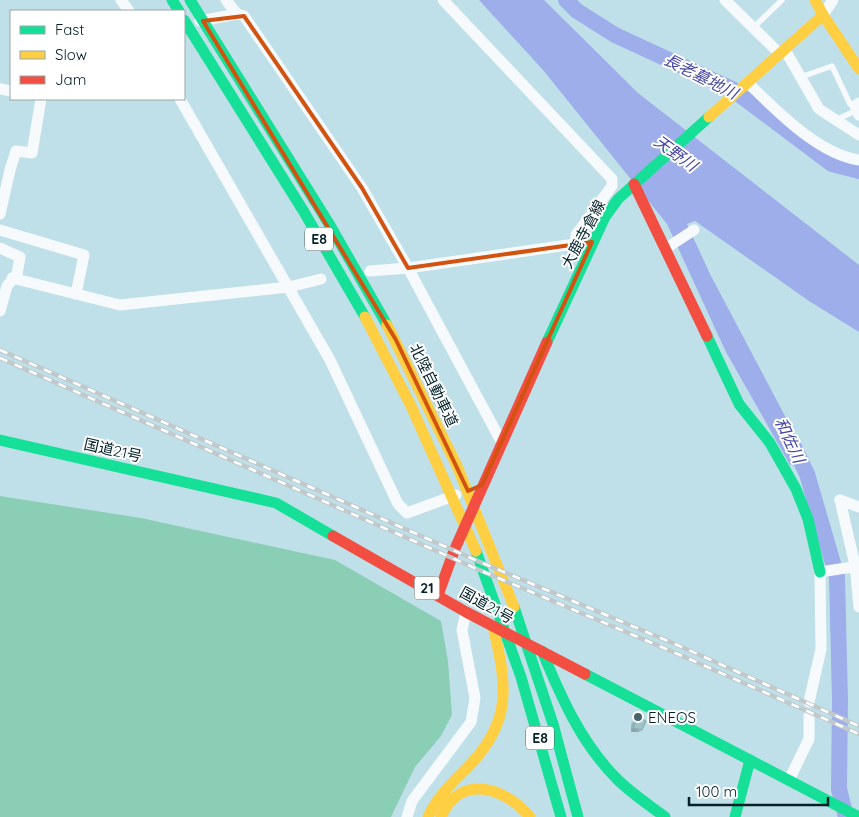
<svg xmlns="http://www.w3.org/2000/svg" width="859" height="817" viewBox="0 0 859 817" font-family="Quicksand,'Noto Sans JP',sans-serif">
<defs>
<filter id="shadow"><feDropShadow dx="-4.5" dy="4.5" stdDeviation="1" flood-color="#0004"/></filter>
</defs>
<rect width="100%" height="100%" fill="#c0e0e9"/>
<!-- forest -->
<polygon fill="#8aceb6" points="0,496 141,518 335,560 441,621 448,661 452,715 441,736 415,767 391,817 0,817"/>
<!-- water -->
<polygon fill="#9eaeea" points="479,0 544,0 638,93 859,265 859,332 809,301 695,221 687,224 710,274 813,469 790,465 726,352 667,224 543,70"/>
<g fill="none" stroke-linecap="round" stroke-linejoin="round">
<!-- river -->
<g stroke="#9eaeea" stroke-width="16">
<polyline points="566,0 577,11 615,35 732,89 832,164 859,171"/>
<polyline points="794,447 807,474 837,577 840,700 839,789 846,817"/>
</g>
</g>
<!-- building -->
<polygon fill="#9bc5ca" stroke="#86a4a9" filter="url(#shadow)" points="638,717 646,721 642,730 633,728"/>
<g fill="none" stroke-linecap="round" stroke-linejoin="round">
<!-- lane -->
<g stroke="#f6fafc" stroke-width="5.5">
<polyline points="753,28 782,0"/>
<polyline points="801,77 832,66 850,104 855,106"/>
<polyline points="836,120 857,110"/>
</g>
<!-- street -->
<g stroke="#f6fafc" stroke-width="11">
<polyline points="121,0 129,11"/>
<polyline points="443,0 612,179 612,186 576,235 575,244"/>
<polyline points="725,0 780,54"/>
<polyline points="237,14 244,16 362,188 408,268 502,443"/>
<polyline points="823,15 833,0"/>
<polyline points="200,21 237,14 226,0"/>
<polyline points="785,50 819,109 859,135"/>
<path d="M748 83C777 111 818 154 859 160"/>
<polyline points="0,89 11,91"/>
<polyline points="180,99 330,360 398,504 407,513 456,495"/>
<polyline points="859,103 855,106 859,115"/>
<polyline points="0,214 10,170 16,151 32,153 41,99"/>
<polyline points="0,230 84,255 76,294"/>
<polyline points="0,248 20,257 17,274 7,286 0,311"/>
<polyline points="665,249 694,230"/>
<polyline points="370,271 408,268 582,243"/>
<polyline points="12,278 120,305 289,287 321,279"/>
<polyline points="840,500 855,565 859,607"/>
<polyline points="840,500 859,507"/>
<polyline points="809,702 821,649 820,572 859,566"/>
<polyline points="789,780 809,739 809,716"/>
<polyline points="407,817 412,801 471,722 475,698 462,630 466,612"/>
</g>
<!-- fast -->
<g stroke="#16e098" stroke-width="11">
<polyline points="172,0 179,11"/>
<polyline points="190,0 331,227 387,325"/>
<polyline points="184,20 304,212 365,317"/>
<polyline points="707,336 739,404 770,443 796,489 808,519 820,572"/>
<polyline points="547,342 605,217 618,199 709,117"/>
<polyline points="0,440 276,503 333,536"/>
<polyline points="476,551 521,677 561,817"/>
<polyline points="514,607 553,724 578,817"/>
<path d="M542 651C561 697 581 743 617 779 631 793 649 805 665 817"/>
<polyline points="585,674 859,817"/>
<polyline points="735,817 750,760"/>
</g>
<!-- slow -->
<g stroke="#ffcf43" stroke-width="11">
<polyline points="815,0 823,15"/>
<polyline points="709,117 823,15 859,69"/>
<polyline points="365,317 411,406 476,551"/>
<polyline points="387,325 457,466 514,607"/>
<path d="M428 817C437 797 451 784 466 769 511 724 508 689 494 631"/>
<path d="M441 817C460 772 506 788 530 817"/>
</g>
<!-- jam -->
<g stroke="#f24e42" stroke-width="11">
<polyline points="634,184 707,336"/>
<polyline points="333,536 466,612 585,674"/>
<polyline points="438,595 454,551 547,342"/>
</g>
<!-- rail casing -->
<g stroke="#c0cacd" stroke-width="4.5">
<g id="rail">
<polyline points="0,350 480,562 675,644 859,726"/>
<polyline points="0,358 477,569 671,651 859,734"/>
</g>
</g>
<!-- rail -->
<use href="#rail" stroke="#fff" stroke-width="2.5" stroke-dasharray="8" stroke-linecap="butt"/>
</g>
<!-- marked area -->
<path fill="none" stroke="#d1530f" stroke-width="4" stroke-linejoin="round" d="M244 16 362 188 408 268 592 242 482 485 468 491 396 340 203 21Z"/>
<!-- markers -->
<circle fill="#44636c" stroke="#fff" stroke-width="2" cx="638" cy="717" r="5"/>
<g text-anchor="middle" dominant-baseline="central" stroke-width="4" stroke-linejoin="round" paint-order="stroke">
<!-- shield labels -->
<g fill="#fff" stroke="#4d6368" stroke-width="1">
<rect x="305" y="227.5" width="28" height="23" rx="4"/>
<rect x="414.5" y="576.5" width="25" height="23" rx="4"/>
<rect x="526" y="726.5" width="28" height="23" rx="4"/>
</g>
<g font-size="14" font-weight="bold" fill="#012028">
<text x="319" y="239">E8</text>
<text x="427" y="588">21</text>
<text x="540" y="738">E8</text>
</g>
<!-- street labels -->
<g font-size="15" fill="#012028" stroke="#fff">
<text transform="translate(583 234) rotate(-62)">大鹿寺倉線</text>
<text transform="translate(434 385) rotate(64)">北陸自動車道</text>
<text transform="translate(113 450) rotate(13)">国道21号</text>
<text transform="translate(487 605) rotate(29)">国道21号</text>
</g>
<!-- poi labels -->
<g font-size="15" fill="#012028" stroke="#fff" text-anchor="start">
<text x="648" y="717">ENEOS</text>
</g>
<!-- water labels -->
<g font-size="16" font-style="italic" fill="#4545a4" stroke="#fff">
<text transform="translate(701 76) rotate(27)">長老墓地川</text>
<text transform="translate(676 153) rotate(36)">天野川</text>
<text transform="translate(790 440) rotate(65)">和佐川</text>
</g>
</g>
<!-- legend -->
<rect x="10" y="10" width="175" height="90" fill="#ffffff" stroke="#99a6a9"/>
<rect x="20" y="26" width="25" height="8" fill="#16e098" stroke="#99a6a9"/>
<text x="55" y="35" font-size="15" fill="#012028">Fast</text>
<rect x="20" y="51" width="25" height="8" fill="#ffcf43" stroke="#99a6a9"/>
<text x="55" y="60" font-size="15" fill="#012028">Slow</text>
<rect x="20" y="76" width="25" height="8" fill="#f24e42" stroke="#99a6a9"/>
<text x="55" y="85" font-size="15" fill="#012028">Jam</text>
<!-- scale -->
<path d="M689 797v8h139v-8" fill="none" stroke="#012028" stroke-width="2.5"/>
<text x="696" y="797" font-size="15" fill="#012028" stroke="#ffffff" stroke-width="4" paint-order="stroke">100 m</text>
</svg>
